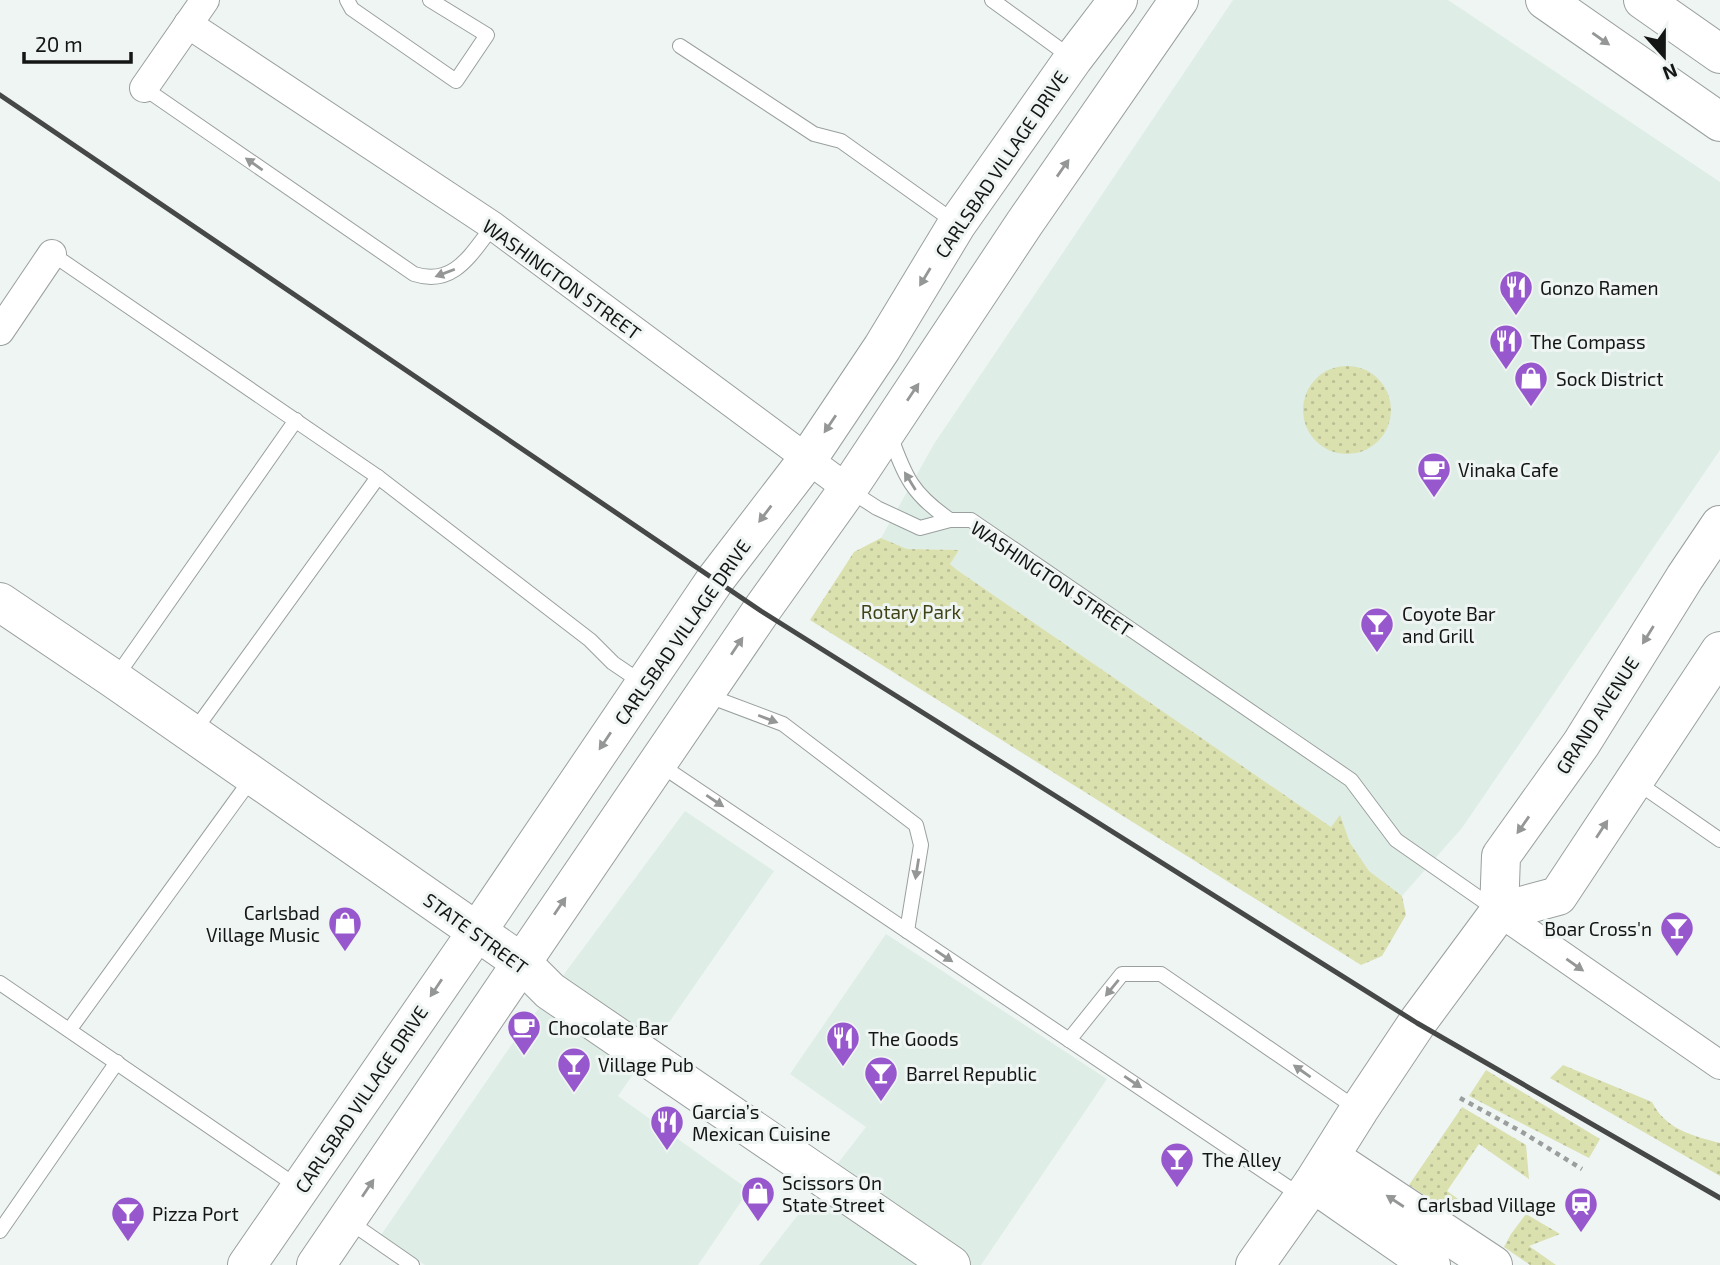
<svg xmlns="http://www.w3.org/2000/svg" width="1720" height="1265" viewBox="0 0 1720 1265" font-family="'Exo 2',sans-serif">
<defs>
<pattern id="grass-dots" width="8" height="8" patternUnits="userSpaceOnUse" patternTransform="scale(1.75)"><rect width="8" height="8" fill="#dae0ae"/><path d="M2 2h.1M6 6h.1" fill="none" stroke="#babf95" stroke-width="1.8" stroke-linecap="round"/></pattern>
</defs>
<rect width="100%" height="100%" fill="#eff5f3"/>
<!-- built -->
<g fill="#deede6">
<polygon points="1233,0 1448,0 1720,182 1720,450 1462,828 1402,896 1369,871 1350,843 1340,816 1331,827 957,570 950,564 959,550 907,549 881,538 934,444"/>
<polygon points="685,811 774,871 618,1096 749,1190 698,1265 425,1265 381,1235 510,1047"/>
<polygon points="886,934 1107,1079 981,1265 759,1265 866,1127 790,1074"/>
</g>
<!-- grass -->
<g fill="url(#grass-dots)">
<circle cx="1347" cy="410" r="44"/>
<polygon points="881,538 907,549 959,550 950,564 957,570 1331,827 1340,815 1350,843 1369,871 1402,896 1406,915 1382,956 1361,965 810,620 854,552"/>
<path d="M1563 1065 1652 1102C1665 1129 1693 1136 1720 1143V1176L1550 1078Z"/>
<polygon points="1486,1070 1600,1139 1589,1158 1469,1096"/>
<polygon points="1462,1107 1526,1145 1529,1179 1479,1144 1447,1191 1461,1201 1455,1210 1447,1210 1409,1185"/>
<polygon points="1526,1214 1560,1234 1529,1246 1556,1265 1530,1265 1504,1247 1511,1234"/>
</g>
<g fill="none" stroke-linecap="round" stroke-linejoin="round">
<!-- lane casing -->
<g stroke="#9aa09e" stroke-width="16">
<g id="lane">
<polyline points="347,0 352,9 456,81 487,35 430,0"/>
<polyline points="992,0 1072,58"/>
<polyline points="680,46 814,134 841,141 956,223"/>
<path d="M144 88 414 274C454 287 471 254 493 226"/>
<polyline points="52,254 378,477 590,640 613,663 644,684"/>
<path d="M890 435C905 477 912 494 950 520"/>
<polyline points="849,490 877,508 920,528 950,520 971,520 1351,780 1396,840 1495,909"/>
<polyline points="116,677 296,420"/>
<polyline points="706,695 783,724 916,825 921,845 907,931"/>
<polyline points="192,734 378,477"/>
<polyline points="659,764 1301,1196"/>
<polyline points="1635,781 1720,840"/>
<polyline points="0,983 298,1187"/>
<polyline points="70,1029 252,778"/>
<polyline points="1069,1040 1122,974 1161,974 1357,1109"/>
<polyline points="347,1220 412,1265"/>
<polyline points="0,1231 117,1062"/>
</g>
</g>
<!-- street casing -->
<g stroke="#9aa09e" stroke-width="30">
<g id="street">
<polyline points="188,24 493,226 848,489"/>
<polyline points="144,88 205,0"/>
<polyline points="0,331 52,254"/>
<polyline points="1499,912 1720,1065"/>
</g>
</g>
<!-- secondary casing -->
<g stroke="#9aa09e" stroke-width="40">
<g id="secondary">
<polyline points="0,602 114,679 522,963 550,991 951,1265"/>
<polyline points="1499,912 1558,896 1720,651"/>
<polyline points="1330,1157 1493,1265"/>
<polyline points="1313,1183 1431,1265"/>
<polyline points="1255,1265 1313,1183 1359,1110 1417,1023 1499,912 1501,856 1581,744 1685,577 1720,525"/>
</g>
</g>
<!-- primary casing -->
<g stroke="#9aa09e" stroke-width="40">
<g id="primary">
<polyline points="1545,0 1720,122"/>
<polyline points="1643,0 1720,54"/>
<polyline points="247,1265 476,933 715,580 807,460 882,348 957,224 1073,59 1118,0"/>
<polyline points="316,1265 761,611 848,489 1024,224 1179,0"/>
</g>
</g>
<!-- path -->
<polyline stroke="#9a9f9d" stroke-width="4.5" stroke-dasharray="5 5" stroke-linecap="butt" points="1460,1098 1522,1132 1582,1169"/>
<!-- lane -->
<use href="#lane" stroke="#fff" stroke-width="14"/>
<!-- street -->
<use href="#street" stroke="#fff" stroke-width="28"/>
<!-- secondary -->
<use href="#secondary" stroke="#fff" stroke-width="38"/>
<!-- primary -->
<use href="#primary" stroke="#fff" stroke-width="38"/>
<!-- rail -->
<polyline stroke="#454847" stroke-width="5" points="0,95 761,611 1417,1023 1720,1198"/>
</g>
<!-- one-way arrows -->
<defs><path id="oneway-solid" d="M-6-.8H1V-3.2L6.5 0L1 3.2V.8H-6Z" transform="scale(1.75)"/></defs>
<g fill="#959696">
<use href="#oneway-solid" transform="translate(1601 39) rotate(35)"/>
<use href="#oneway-solid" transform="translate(254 164) rotate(-145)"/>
<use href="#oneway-solid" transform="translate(1063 168) rotate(-55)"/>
<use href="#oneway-solid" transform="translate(445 273) rotate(159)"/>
<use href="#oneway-solid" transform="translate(925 277) rotate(121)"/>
<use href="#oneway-solid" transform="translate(913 392) rotate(-56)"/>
<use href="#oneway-solid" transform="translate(830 424) rotate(124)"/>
<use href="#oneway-solid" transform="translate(910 481) rotate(-122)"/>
<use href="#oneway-solid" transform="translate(765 514) rotate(127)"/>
<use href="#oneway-solid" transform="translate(1648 635) rotate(122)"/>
<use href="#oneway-solid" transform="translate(737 646) rotate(-56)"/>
<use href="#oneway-solid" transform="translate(768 719) rotate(21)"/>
<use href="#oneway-solid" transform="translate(605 741) rotate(124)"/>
<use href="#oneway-solid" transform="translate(715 801) rotate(34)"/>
<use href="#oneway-solid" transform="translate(1523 825) rotate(125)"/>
<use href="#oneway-solid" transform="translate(1602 829) rotate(-57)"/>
<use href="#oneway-solid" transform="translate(917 869) rotate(99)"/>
<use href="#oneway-solid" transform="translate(560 906) rotate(-56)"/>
<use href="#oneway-solid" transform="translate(944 956) rotate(34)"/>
<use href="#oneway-solid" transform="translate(1575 965) rotate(35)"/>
<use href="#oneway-solid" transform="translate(436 988) rotate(124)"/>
<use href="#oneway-solid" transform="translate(1112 988) rotate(129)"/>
<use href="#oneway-solid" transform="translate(1302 1071) rotate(-145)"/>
<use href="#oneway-solid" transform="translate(1133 1082) rotate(34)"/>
<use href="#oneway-solid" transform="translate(368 1188) rotate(-56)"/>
<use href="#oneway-solid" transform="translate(1395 1201) rotate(-147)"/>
</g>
<!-- icons -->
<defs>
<g id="restaurant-pin" transform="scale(1.75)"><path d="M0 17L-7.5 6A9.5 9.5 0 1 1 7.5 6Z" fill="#9758ce" stroke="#eff5f3"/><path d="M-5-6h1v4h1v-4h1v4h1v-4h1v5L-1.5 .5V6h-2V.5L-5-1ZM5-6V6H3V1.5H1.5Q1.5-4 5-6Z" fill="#fff"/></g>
<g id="shop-pin" transform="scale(1.75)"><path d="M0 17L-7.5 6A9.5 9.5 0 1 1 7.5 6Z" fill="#9758ce" stroke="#eff5f3"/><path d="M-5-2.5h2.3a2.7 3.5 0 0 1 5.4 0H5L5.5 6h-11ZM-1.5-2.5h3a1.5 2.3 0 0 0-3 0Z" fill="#fff"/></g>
<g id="cafe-pin" transform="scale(1.75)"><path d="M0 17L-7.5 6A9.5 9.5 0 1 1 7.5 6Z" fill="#9758ce" stroke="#eff5f3"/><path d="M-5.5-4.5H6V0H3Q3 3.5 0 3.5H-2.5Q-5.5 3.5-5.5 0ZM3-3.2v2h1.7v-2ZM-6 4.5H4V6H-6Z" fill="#fff"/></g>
<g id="bar-pin" transform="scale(1.75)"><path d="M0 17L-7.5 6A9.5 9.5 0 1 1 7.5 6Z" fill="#9758ce" stroke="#eff5f3"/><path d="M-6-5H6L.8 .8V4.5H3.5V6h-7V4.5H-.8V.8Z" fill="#fff"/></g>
<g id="station-pin" transform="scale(1.75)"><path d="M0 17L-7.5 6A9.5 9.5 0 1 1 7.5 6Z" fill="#9758ce" stroke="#eff5f3"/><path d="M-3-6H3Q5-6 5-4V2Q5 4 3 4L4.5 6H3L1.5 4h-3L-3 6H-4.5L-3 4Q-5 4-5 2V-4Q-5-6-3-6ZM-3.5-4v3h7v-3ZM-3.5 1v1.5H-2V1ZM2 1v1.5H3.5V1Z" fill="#fff"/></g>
</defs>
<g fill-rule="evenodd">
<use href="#restaurant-pin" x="1516" y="287"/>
<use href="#restaurant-pin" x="1506" y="341"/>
<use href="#shop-pin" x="1531" y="378"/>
<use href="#cafe-pin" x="1434" y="469"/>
<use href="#bar-pin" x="1377" y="624"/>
<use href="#shop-pin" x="345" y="923"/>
<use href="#bar-pin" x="1677" y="928"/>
<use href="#cafe-pin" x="524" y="1027"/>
<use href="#restaurant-pin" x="843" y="1038"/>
<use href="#bar-pin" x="574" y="1064"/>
<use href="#bar-pin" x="881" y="1073"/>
<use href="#restaurant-pin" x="667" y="1122"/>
<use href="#bar-pin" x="1177" y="1159"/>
<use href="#shop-pin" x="758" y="1193"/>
<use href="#station-pin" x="1581" y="1204"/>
<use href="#bar-pin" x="128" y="1213"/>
</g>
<g text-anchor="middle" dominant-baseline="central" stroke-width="6" stroke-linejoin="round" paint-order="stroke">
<!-- street labels -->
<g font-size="19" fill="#141615" stroke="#eff5f3">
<text transform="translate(1001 164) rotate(-56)">CARLSBAD VILLAGE DRIVE</text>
<text transform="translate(562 279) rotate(36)">WASHINGTON STREET</text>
<text transform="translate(1052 578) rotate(34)">WASHINGTON STREET</text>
<text transform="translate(682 632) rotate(-55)">CARLSBAD VILLAGE DRIVE</text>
<text transform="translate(1597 715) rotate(-57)">GRAND AVENUE</text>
<text transform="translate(476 933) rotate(36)">STATE STREET</text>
<text transform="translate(361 1099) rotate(-56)">CARLSBAD VILLAGE DRIVE</text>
</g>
<!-- poi labels -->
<g font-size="19" fill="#141615" stroke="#eff5f3" text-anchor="start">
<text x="1540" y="287">Gonzo Ramen</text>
<text x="1530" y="341">The Compass</text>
<text x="1556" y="378">Sock District</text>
<text x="1458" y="469">Vinaka Cafe</text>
<text x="1402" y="613">Coyote Bar<tspan x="1402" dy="22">and Grill</tspan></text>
<text x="320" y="912" text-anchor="end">Carlsbad<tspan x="320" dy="22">Village Music</tspan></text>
<text x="1652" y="928" text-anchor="end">Boar Cross'n</text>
<text x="548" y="1027">Chocolate Bar</text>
<text x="868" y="1038">The Goods</text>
<text x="598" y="1064">Village Pub</text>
<text x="906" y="1073">Barrel Republic</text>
<text x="692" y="1111">Garcia’s<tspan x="692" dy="22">Mexican Cuisine</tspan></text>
<text x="1202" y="1159">The Alley</text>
<text x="782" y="1182">Scissors On<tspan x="782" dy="22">State Street</tspan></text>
<text x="1556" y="1204" text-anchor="end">Carlsbad Village</text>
<text x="152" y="1213">Pizza Port</text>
</g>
<!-- park labels -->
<g font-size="19" fill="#404316" stroke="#eff5f3">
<text x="911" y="611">Rotary Park</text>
</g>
</g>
<!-- north arrow -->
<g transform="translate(1664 56) rotate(159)" stroke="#eff5f3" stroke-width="5" paint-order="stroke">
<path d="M0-5L12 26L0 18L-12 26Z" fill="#141615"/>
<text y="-10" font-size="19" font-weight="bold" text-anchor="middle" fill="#141615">N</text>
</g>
<!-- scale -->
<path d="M24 52v10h107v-10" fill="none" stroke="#141615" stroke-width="3.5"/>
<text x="35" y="52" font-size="21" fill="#141615" stroke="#eff5f3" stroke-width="5" paint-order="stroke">20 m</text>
</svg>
